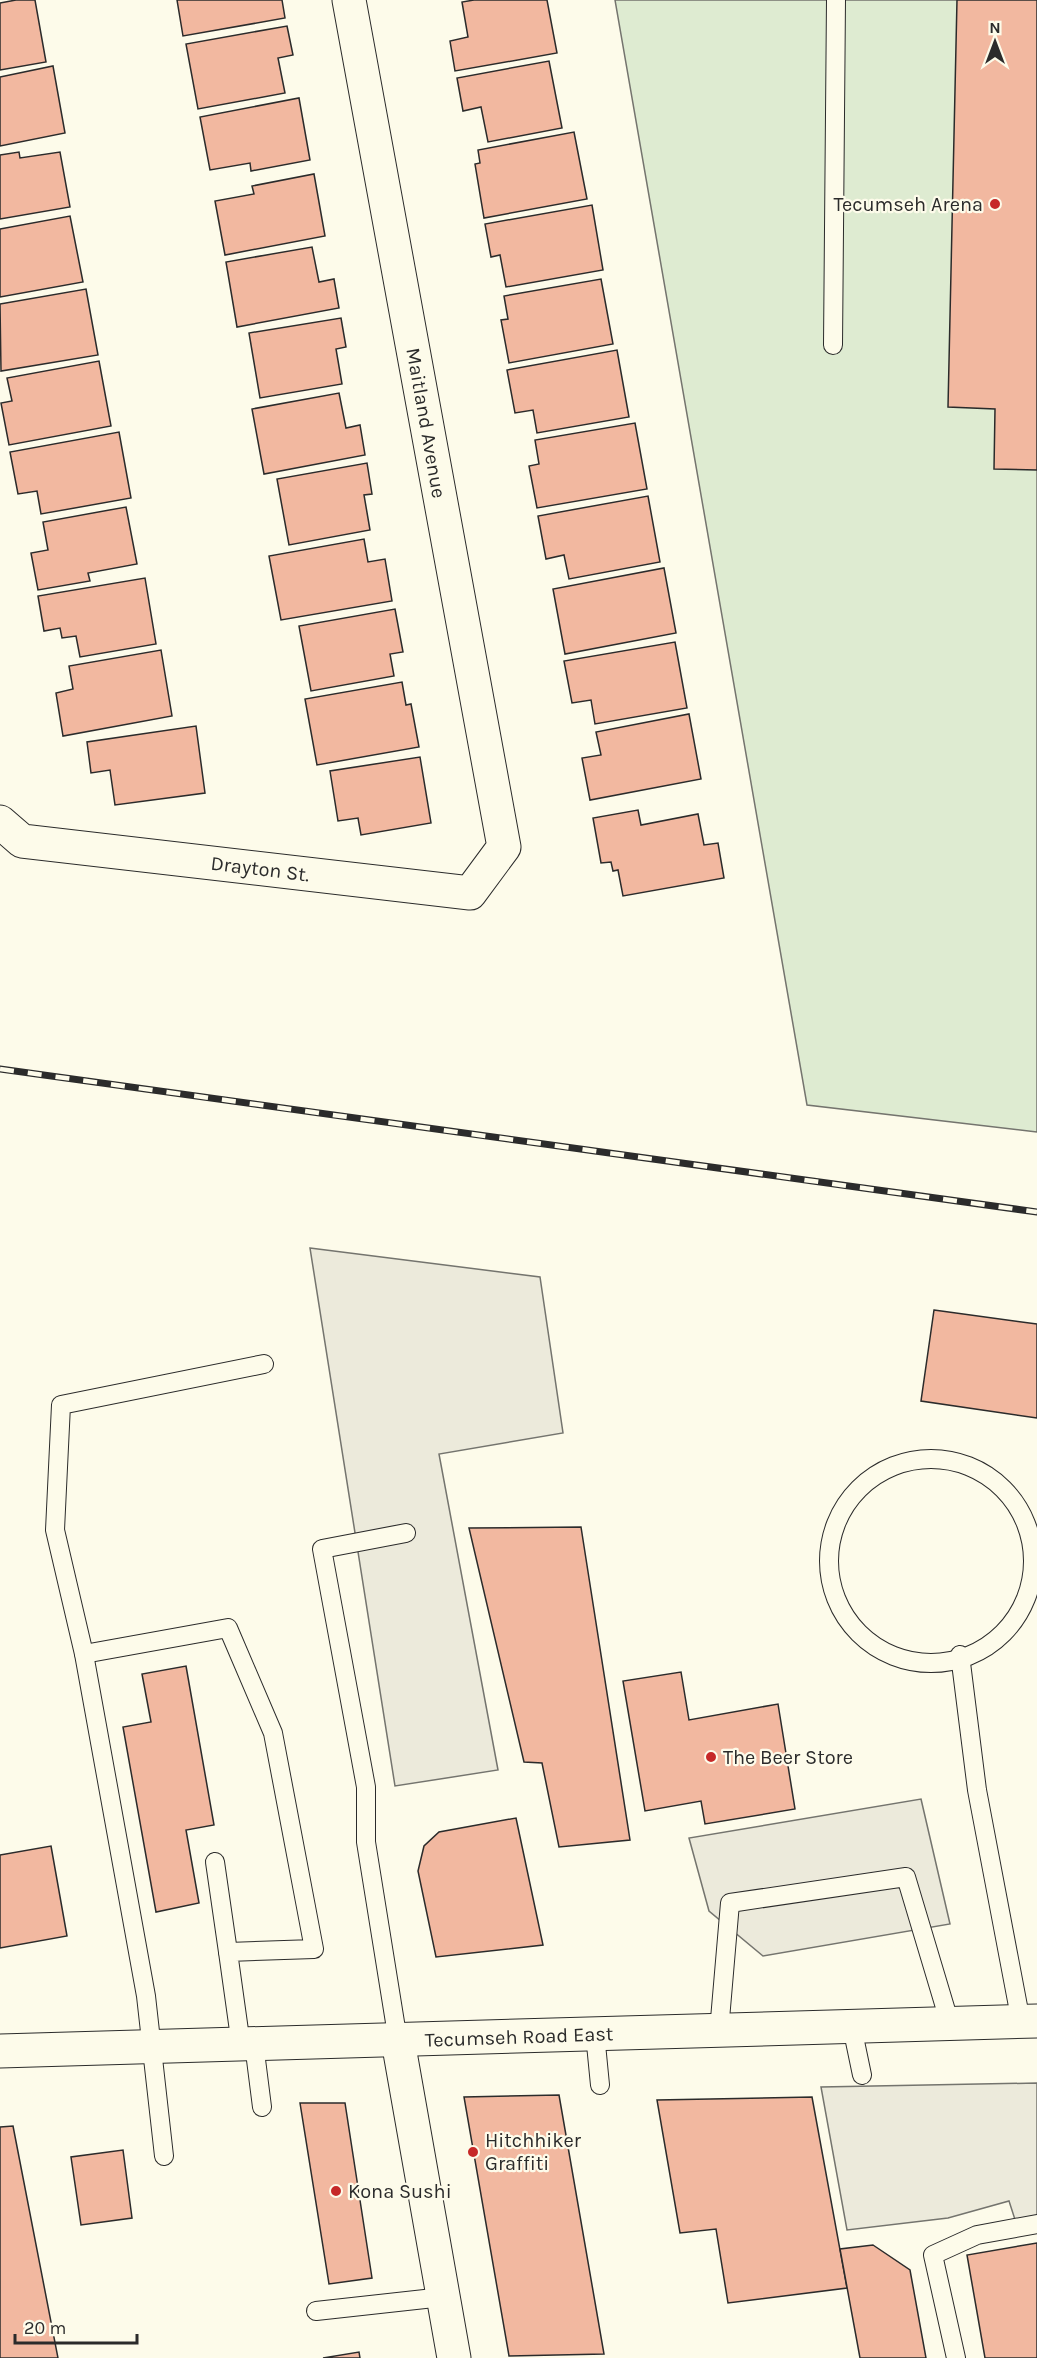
<svg xmlns="http://www.w3.org/2000/svg" width="1037" height="2358" viewBox="0 0 1037 2358" font-family="Karla,sans-serif">
<rect width="100%" height="100%" fill="#fdfbea"/>
<!-- green -->
<polygon fill="#deebd1" stroke="#74746e" stroke-width="1.5" points="615,0 1037,0 1037,1132 807,1105"/>
<!-- parking -->
<g fill="#eceadb" stroke="#74746e" stroke-width="1.5">
<polygon points="310,1248 540,1277 563,1433 439,1454 498,1770 395,1786"/>
<polygon points="921,1799 950,1924 763,1956 709,1911 689,1838"/>
<polygon points="1037,2083 1037,2230 1020,2235 1009,2201 948,2218 847,2230 821,2087"/>
</g>
<!-- building -->
<g fill="#f2b8a0" stroke="#2b2b2b" stroke-width="1.5">
<polygon points="16,0 35,0 46,62 0,70 0,3"/>
<polygon points="177,0 282,0 285,18 183,36"/>
<polygon points="474,0 547,0 557,53 455,71 450,41 468,37 462,2"/>
<polygon points="957,0 1037,0 1037,470 994,469 995,409 948,407"/>
<polygon points="287,26 293,55 278,58 285,93 198,109 186,44"/>
<polygon points="549,61 562,128 488,142 481,107 463,111 457,78"/>
<polygon points="53,66 65,133 0,146 0,77"/>
<polygon points="299,98 310,160 251,171 250,163 210,170 200,117"/>
<polygon points="574,132 587,199 484,218 475,164 480,163 478,150"/>
<polygon points="19,152 20,158 60,152 70,207 0,219 0,155"/>
<polygon points="314,174 325,236 225,255 215,201 254,194 252,186"/>
<polygon points="592,205 603,270 506,287 500,255 491,257 485,224"/>
<polygon points="70,216 83,282 0,297 0,229"/>
<polygon points="312,247 319,282 334,279 339,308 237,327 226,262"/>
<polygon points="601,279 613,344 509,363 501,320 508,319 504,296"/>
<polygon points="86,289 98,355 1,371 0,304"/>
<polygon points="341,318 346,347 336,349 342,384 260,398 249,333"/>
<polygon points="617,350 629,417 537,433 533,410 515,413 507,370"/>
<polygon points="99,361 111,426 9,445 1,403 12,401 7,378"/>
<polygon points="339,393 346,428 360,425 365,455 264,474 252,409"/>
<polygon points="635,423 647,489 537,508 529,466 539,464 535,440"/>
<polygon points="119,432 131,498 41,514 37,491 18,494 10,452"/>
<polygon points="367,463 372,494 364,495 370,530 289,545 277,479"/>
<polygon points="648,496 660,562 569,579 564,555 546,559 538,516"/>
<polygon points="126,507 137,564 88,573 90,581 38,590 31,553 48,550 43,522"/>
<polygon points="364,539 368,562 385,559 392,601 281,620 269,556"/>
<polygon points="664,568 676,633 565,654 553,589"/>
<polygon points="145,578 156,644 80,657 76,636 62,638 60,628 44,631 38,596"/>
<polygon points="395,609 403,652 390,654 394,676 311,691 299,626"/>
<polygon points="675,642 687,708 595,724 591,700 572,703 564,661"/>
<polygon points="161,650 172,716 63,736 56,693 73,689 69,666"/>
<polygon points="402,682 406,705 411,704 419,747 317,765 305,699"/>
<polygon points="689,714 701,779 590,800 582,758 601,755 596,732"/>
<polygon points="196,726 205,793 115,805 110,770 91,773 87,742"/>
<polygon points="420,757 431,823 361,835 358,818 338,821 330,771"/>
<polygon points="638,810 641,825 698,814 704,845 718,843 724,878 623,896 618,870 613,871 611,862 601,863 593,818"/>
<polygon points="934,1310 1037,1324 1037,1418 921,1401"/>
<polygon points="581,1527 630,1840 559,1847 542,1763 524,1762 469,1528"/>
<polygon points="186,1666 214,1825 186,1830 199,1903 156,1912 123,1727 151,1722 142,1674"/>
<polygon points="681,1672 689,1720 778,1704 795,1809 705,1824 701,1801 645,1811 623,1681"/>
<polygon points="516,1818 543,1945 436,1957 418,1871 424,1846 439,1832"/>
<polygon points="51,1846 67,1936 0,1948 0,1855"/>
<polygon points="559,2095 604,2354 509,2356 464,2097"/>
<polygon points="812,2097 847,2288 728,2303 716,2229 680,2233 657,2100"/>
<polygon points="300,2103 345,2103 372,2278 329,2284"/>
<polygon points="13,2126 58,2358 0,2358 0,2127"/>
<polygon points="123,2150 132,2218 81,2225 71,2157"/>
<polygon points="1037,2243 1037,2358 985,2358 967,2255"/>
<polygon points="873,2245 910,2270 926,2358 860,2358 840,2249"/>
<polygon points="359,2352 360,2358 323,2358"/>
</g>
<g fill="none" stroke-linecap="round" stroke-linejoin="round">
<!-- lane casing -->
<g stroke="#2b2b2b" stroke-width="20">
<g id="lane">
<polyline points="833,345 836,0"/>
<circle cx="931" cy="1561" r="102"/>
<polyline points="84,1654 228,1628 273,1733 314,1949 228,1952 241,2045"/>
<polyline points="960,1655 977,1790 1021,2022"/>
<polyline points="215,1862 228,1952"/>
<polyline points="852,2027 862,2075"/>
<polyline points="719,2031 730,1903 906,1877 950,2024"/>
<polyline points="595,2034 600,2085"/>
<polyline points="398,2041 366,1842 366,1787 322,1549 406,1533"/>
<polyline points="254,2044 262,2107"/>
<polyline points="164,2156 146,1996 84,1654 55,1530 61,1405 264,1364"/>
<polyline points="316,2311 443,2297"/>
<polyline points="956,2358 933,2255 977,2235 1037,2224"/>
</g>
</g>
<!-- street casing -->
<g stroke="#2b2b2b" stroke-width="35">
<g id="street">
<polyline points="0,822 22,841 470,893 504,847 349,0"/>
<polyline points="398,2041 454,2358"/>
</g>
</g>
<!-- secondary casing -->
<g stroke="#2b2b2b" stroke-width="35">
<polyline id="secondary" points="0,2051 1037,2021"/>
</g>
<!-- lane -->
<use href="#lane" stroke="#fdfbea" stroke-width="18"/>
<!-- street -->
<use href="#street" stroke="#fdfbea" stroke-width="33"/>
<!-- secondary -->
<use href="#secondary" stroke="#fdfbea" stroke-width="33"/>
<!-- rail casing -->
<g stroke="#2b2b2b" stroke-width="7">
<polyline id="rail" points="0,1069 1037,1212"/>
</g>
<!-- rail -->
<use href="#rail" stroke="#fdfbea" stroke-width="4.5" stroke-dasharray="14" stroke-linecap="butt"/>
</g>
<!-- markers -->
<g fill="#c62828" stroke="#fdfbea" stroke-width="2">
<circle cx="995" cy="204" r="6"/>
<circle cx="711" cy="1757" r="6"/>
<circle cx="473" cy="2152" r="6"/>
<circle cx="336" cy="2191" r="6"/>
</g>
<g text-anchor="middle" dominant-baseline="central" stroke-width="4.5" stroke-linejoin="round" paint-order="stroke">
<!-- poi labels -->
<g font-size="20" fill="#2b2b2b" stroke="#fdfbea" text-anchor="start">
<text x="983" y="204" text-anchor="end">Tecumseh Arena</text>
<text x="723" y="1757">The Beer Store</text>
<text x="485" y="2140">Hitchhiker<tspan x="485" dy="23">Graffiti</tspan></text>
<text x="348" y="2191">Kona Sushi</text>
</g>
<!-- street labels -->
<g font-size="20" fill="#2b2b2b" stroke="#fdfbea">
<text transform="translate(426 423) rotate(80)">Maitland Avenue</text>
<text transform="translate(260 869) rotate(7)">Drayton St.</text>
<text transform="translate(519 2037) rotate(-2)">Tecumseh Road East</text>
</g>
</g>
<!-- north arrow -->
<g transform="translate(995 42)" stroke="#fdfbea" stroke-width="4.5" paint-order="stroke">
<path d="M0-4.5L10 22L0 15L-10 22Z" fill="#2b2b2b"/>
<text y="-9" font-size="16" font-weight="bold" text-anchor="middle" fill="#2b2b2b">N</text>
</g>
<!-- scale -->
<path d="M15 2334v9h122v-9" fill="none" stroke="#2b2b2b" stroke-width="3"/>
<text x="24" y="2334" font-size="18" fill="#2b2b2b" stroke="#fdfbea" stroke-width="4.5" paint-order="stroke">20 m</text>
</svg>
